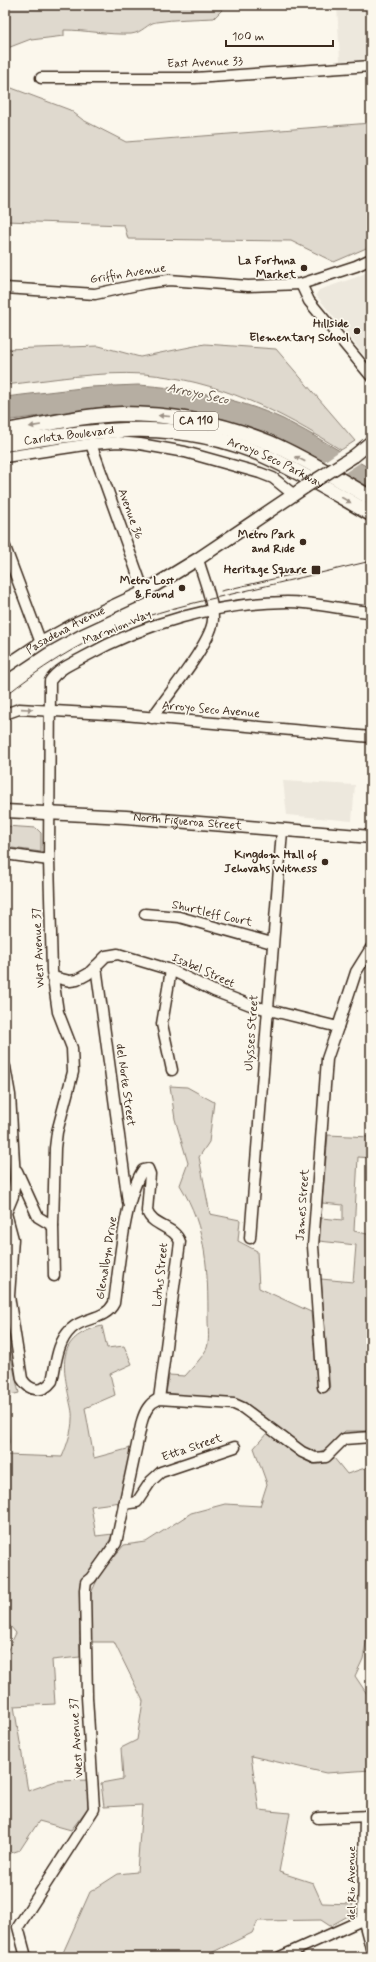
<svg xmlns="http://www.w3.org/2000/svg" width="376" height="1962" viewBox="0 0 376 1962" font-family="Mynerve,sans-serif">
<rect width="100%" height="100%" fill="#fbf7ec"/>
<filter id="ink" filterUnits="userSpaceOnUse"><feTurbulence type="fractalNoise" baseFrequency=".025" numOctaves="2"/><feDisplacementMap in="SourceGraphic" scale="8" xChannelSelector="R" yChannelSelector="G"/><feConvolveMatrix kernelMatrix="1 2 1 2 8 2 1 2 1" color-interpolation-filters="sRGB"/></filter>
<g filter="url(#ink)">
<!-- built -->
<g fill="#ede8dd">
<polygon points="337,5 371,5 371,59 340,61"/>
<polygon points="371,270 371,364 316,295 319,290 357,277"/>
<polygon points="283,781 355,785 352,821 287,815"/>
</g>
<!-- green -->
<g fill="#dfd9ce" stroke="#8d8276">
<path d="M5 5H227L214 18C195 19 175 19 156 22 148 23 142 33 131 34 108 35 86 30 64 30V36L31 40V39L5 49Z"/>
<polygon points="5,74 9,87 70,110 83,120 126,142 371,123 371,246 334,262 291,241 128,239 124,225 5,221"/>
<path d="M205 344 276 349 355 441 341 450C280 411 217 380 144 374 98 371 51 380 5 385V349L99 346 140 357Z"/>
<polygon points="5,826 36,828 41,833 41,852 5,847"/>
<path d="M170 1086 187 1087 214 1102 209 1142 199 1157 210 1214 240 1220 238 1241 257 1251 259 1288 311 1312 318 1391 330 1390 321 1279 353 1282 356 1245 319 1241 321 1218 343 1220V1205L322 1203 328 1135 371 1137V1158L358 1157 354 1231 371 1235V1431H345C334 1443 328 1452 311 1453L226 1400 166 1393 169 1375 185 1376C192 1368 201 1359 206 1350 210 1343 208 1328 208 1320 208 1270 207 1229 180 1185L188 1163 175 1119Z"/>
<path d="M102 1326 107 1348 124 1346 132 1364 110 1374 115 1395 85 1408 94 1458 131 1448 121 1502 91 1506 96 1536 113 1534C103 1554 89 1568 82 1588 78 1599 80 1642 80 1657L52 1660 55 1704 14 1706 28 1791 56 1781 89 1780 88 1808 71 1830 39 1821 20 1850 5 1855V1656L16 1633 5 1620V1330L19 1393 6 1396 9 1442 5 1455 62 1457C67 1445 72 1431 72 1419 73 1412 70 1404 69 1397 61 1360 59 1336 102 1326Z"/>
<path d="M267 1433C279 1441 300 1461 314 1464 321 1465 329 1462 334 1458L347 1474 371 1466V1634L368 1633 363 1659 355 1676 371 1700V1770L326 1773 251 1756 259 1810 290 1813 279 1872 313 1883 322 1903 353 1904 348 1916 330 1926 321 1920 258 1921 252 1933 205 1956V1957H62V1955L90 1892 118 1874 137 1872 142 1805 104 1807 101 1783 123 1779 121 1748 137 1740 143 1701 114 1642H89L91 1593 101 1572 124 1545 146 1542 191 1513 225 1504 260 1506 267 1484 254 1448Z"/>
</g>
<!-- water -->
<path fill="#b6aea2" stroke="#85796d" d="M138 385C188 388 237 398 283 419 313 434 342 453 371 469V488L297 447 267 433 213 416 134 407 97 408 5 421V397L90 387Z"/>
<!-- pier -->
<polygon fill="#fbf7ec" points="341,450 361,462 343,474 322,463"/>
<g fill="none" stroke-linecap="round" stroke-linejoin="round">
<!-- minor casing -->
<g stroke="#3b2a1e" stroke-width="13">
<g id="minor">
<polyline points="41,78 195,78 371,66"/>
<polyline points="301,284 309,301 371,376"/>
<polyline points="5,288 95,294 146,283 169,280 248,286 301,284 356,266 371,259"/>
<polyline points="91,444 144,592"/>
<polyline points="5,457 91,444 118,442 140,444 185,452 260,473 273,478 294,495"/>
<polyline points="5,547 41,643"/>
<polyline points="5,714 19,709 124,715 371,737"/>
<path d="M152 718C166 697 213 641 213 619 213 599 203 578 198 559"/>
<polyline points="5,854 49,860"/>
<polyline points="145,914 179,917 272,943"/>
<polyline points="96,966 128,1202"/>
<polyline points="171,970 162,1024 172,1070"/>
<polyline points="53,977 70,981 77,980 88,974 106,956 118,954 171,970 214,991 253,1006 338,1027 356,972 371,948"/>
<path d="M5 1067 10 1095 15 1179 13 1196 6 1213 13 1239 9 1296 22 1379C30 1392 43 1393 52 1381 56 1364 57 1342 71 1329 84 1316 105 1321 114 1303 119 1268 124 1198 143 1170L148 1169 150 1174 147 1211C152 1227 175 1226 180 1242L159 1399"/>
<polyline points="17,1171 38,1217 53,1226"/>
<polyline points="250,1238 282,831"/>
<path d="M54 1276 53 1226 55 1148 57 1132 73 1072 72 1048 58 1012 52 971 49 860 50 681C58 669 71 664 84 657 144 623 217 603 287 602 315 602 343 610 371 612"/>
<polyline points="323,1387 313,1246 327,1059 338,1027"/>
<polyline points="124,1504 137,1502 151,1481 161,1472 235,1447"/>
<polyline points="365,1816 363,1918 371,1948"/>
<polyline points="318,1818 371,1816"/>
<path d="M26 1957 18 1927 94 1809 87 1697 85 1590 86 1582 91 1578 116 1543 142 1421C145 1411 149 1403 159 1399L234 1404 243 1408 302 1452 315 1458 326 1457 344 1439 371 1437"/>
<polyline points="280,1957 371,1916"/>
</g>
</g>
<!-- major casing -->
<g stroke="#3b2a1e" stroke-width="15">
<g id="major">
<polyline points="354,456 371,442"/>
<path id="s1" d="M5 667 41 643 77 623 144 592 198 559 305 487"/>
<path id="s2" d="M5 811 126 817 371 837"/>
</g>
</g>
<!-- highway casing -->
<g stroke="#3b2a1e" stroke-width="17">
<g id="highway">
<path d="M5 431C43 425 83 415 122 414 172 414 224 424 270 443 305 458 338 479 371 498"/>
<path id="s3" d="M5 444C97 430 176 416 265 456 301 472 336 494 371 514"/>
</g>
</g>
<!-- minor -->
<use href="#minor" stroke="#fbf7ec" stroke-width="10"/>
<!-- major -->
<use href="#major" stroke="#fbf7ec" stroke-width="12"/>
<!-- highway -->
<use href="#highway" stroke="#fbf7ec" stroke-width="14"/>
<!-- tram -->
<g stroke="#3b2a1e" stroke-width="1">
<polyline points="221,591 299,573"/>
<path d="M5 696C39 669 76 645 116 628 153 612 193 603 232 594 278 583 325 572 371 561"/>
</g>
<!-- major-bridge casing -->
<g stroke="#3b2a1e" stroke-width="15" stroke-linecap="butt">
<polyline id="major-bridge" points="305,487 354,456"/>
</g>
<!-- major-bridge -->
<use href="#major-bridge" stroke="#fbf7ec" stroke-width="12"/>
</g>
<!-- one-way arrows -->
<defs><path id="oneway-solid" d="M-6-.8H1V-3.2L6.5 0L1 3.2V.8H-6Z"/></defs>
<g fill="#9b9085">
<use href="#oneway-solid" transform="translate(164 416) rotate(-175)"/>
<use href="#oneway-solid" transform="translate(35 426) rotate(171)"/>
<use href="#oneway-solid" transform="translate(300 459) rotate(-153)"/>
<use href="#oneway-solid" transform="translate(346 500) rotate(30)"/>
<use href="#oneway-solid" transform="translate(27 709) rotate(4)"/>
</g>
</g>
<!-- markers -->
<g fill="#3b2a1e" stroke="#fbf7ec" stroke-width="1.5">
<circle cx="304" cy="268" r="4"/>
<circle cx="357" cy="331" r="4"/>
<circle cx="303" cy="542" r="4"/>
<rect x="311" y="565" width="10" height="10" rx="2"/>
<circle cx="182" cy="588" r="4"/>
<circle cx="325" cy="862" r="4"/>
</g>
<g text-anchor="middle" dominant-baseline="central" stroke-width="3.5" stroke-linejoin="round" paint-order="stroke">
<!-- shield labels -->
<rect fill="#fbf7ec" stroke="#75685c" stroke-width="1" x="174" y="412" width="44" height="18" rx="3"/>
<g font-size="11" font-weight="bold" fill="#3b2a1e">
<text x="196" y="421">CA 110</text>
</g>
<!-- street labels -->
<g font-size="12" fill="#3b2a1e" stroke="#fbf7ec">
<text transform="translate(205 63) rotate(-2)">East Avenue 33</text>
<text transform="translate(128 274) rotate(-9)">Griffin Avenue</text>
<text transform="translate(69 436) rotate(-7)">Carlota Boulevard</text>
<text stroke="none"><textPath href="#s3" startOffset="277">Arroyo Seco Parkway</textPath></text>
<text transform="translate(130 514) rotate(70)">Avenue 36</text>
<text transform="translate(117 628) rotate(-23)">Marmion Way</text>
<text stroke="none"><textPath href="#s1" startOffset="71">Pasadena Avenue</textPath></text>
<text transform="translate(211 710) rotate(5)">Arroyo Seco Avenue</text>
<text stroke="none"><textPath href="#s2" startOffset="183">North Figueroa Street</textPath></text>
<text transform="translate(212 914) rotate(13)">Shurtleff Court</text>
<text transform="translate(39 948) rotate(-93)">West Avenue 37</text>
<text transform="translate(203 971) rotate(24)">Isabel Street</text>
<text transform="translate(252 1033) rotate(-86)">Ulysses Street</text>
<text transform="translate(125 1085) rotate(82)">del Norte Street</text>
<text transform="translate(303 1205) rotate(-86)">James Street</text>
<text transform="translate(107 1258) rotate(-81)">Glenalbyn Drive</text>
<text transform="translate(161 1275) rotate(-84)">Lotus Street</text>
<text transform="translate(192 1448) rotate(-19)">Etta Street</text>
<text transform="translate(77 1738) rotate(-94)">West Avenue 37</text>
<text transform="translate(352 1883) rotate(-90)">del Rio Avenue</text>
</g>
<!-- poi labels -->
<g font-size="12" font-weight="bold" fill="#3b2a1e" stroke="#fbf7ec" text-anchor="end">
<text x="296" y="261">La Fortuna<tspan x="296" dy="14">Market</tspan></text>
<text x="349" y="324">Hillside<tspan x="349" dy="14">Elementary School</tspan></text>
<text x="295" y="535">Metro Park<tspan x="295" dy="14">and Ride</tspan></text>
<text x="307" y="570">Heritage Square</text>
<text x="174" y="581">Metro Lost<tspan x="174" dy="14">&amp; Found</tspan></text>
<text x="317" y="855">Kingdom Hall of<tspan x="317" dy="14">Jehovahs Witness</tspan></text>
</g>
<!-- water labels -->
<g font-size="13" font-style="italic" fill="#605246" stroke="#fbf7ec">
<text transform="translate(198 394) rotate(12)">Arroyo Seco</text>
</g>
</g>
<!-- margin -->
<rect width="376" height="1962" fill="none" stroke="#fbf7ec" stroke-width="20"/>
<rect x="10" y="10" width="356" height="1942" fill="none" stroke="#3b2a1e" stroke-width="1.5" filter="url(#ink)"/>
<!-- scale -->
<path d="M226 40v6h107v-6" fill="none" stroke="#3b2a1e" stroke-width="2"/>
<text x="232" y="40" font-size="12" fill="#3b2a1e" stroke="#fbf7ec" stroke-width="3" paint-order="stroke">100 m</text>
</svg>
